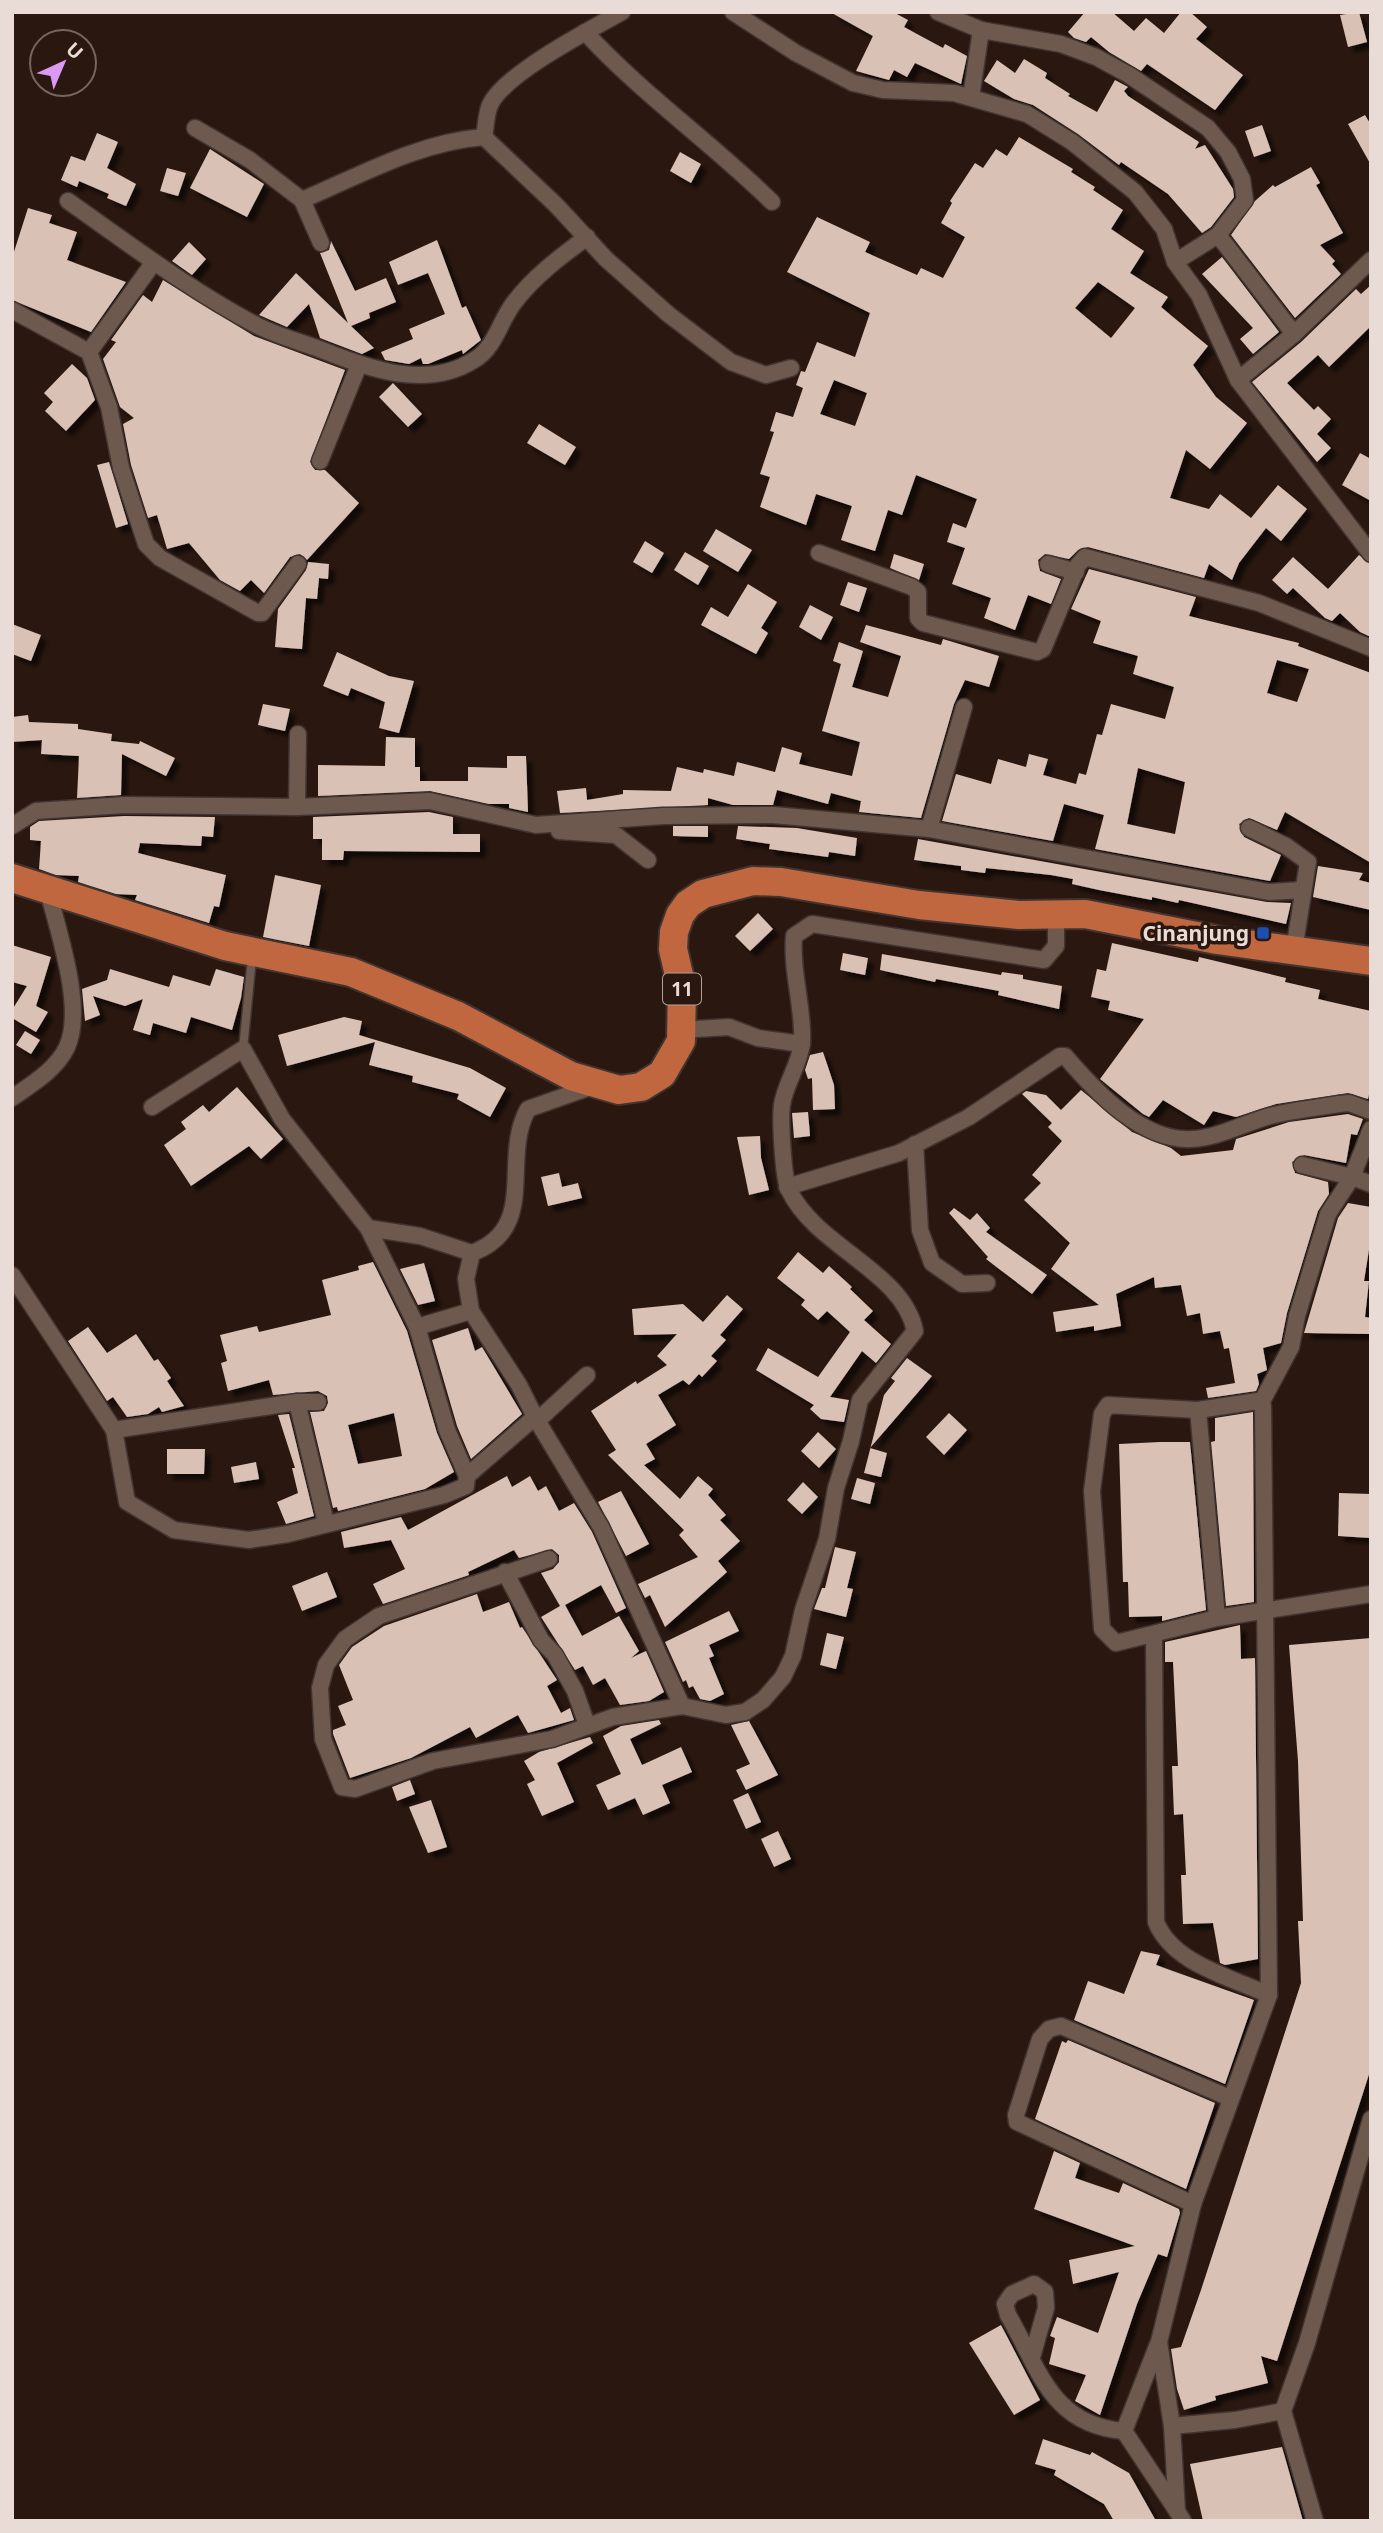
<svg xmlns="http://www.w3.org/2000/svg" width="1383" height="2533" viewBox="0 0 1383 2533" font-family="'Noto Sans',sans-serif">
<defs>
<filter id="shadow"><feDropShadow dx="6" dy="6" stdDeviation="2" flood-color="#0009"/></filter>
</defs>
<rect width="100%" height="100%" fill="#2a1810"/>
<!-- building -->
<g fill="#dac1b5" fill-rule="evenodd" filter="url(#shadow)">
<polygon points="830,12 893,12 908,20 904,27 943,48 945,44 967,56 961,84 915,63 907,77 894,70 889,80 856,71 873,36"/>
<polygon points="1085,12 1112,12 1134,31 1146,18 1164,33 1181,12 1190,12 1207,27 1196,39 1243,75 1215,110 1147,64 1141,71 1109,52 1091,37 1086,42 1074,38 1068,32"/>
<polygon points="1359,12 1367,42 1348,47 1340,15"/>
<polygon points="1024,59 1047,73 1045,78 1070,94 1068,96 1097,112 1115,80 1128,87 1124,91 1128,96 1199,142 1195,149 1205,145 1233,189 1234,197 1211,227 1202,233 1168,194 1121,162 1119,165 1078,134 1033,105 1014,99 984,81 997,60 1015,73"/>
<polygon points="1365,115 1371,125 1371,165 1348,124"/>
<polygon points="1262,125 1271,151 1254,157 1245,131"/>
<polygon points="97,133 118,142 107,168 136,184 126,206 107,198 109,194 79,181 77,187 61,180 71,156 85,161"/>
<path d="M1019 137 1073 169 1071 172 1095 187 1093 190 1123 210 1111 229 1144 251 1130 273 1168 297 1161 307 1208 346 1193 365 1216 397 1247 423 1210 469 1186 450 1170 498 1209 509 1220 494 1251 518 1278 485 1307 509 1281 541 1266 528 1239 563 1232 580 1209 564 1204 578 1088 547 1078 550 1069 559 1045 554 1038 560 1040 571 1061 579 1051 604 1028 595 1015 630 984 618 991 598 952 584 965 548 947 542 953 523 966 528 977 499 916 475 902 515 888 510 875 551 841 540 852 506 816 494 806 525 760 507 770 477 760 474 774 432 770 431 776 412 793 417 803 388 796 385 801 371 805 372 817 342 855 357 870 313 787 272 817 217 870 242 865 252 917 275 921 268 943 278 965 237 941 223 952 203 950 201 975 163 983 168 996 149 1007 156ZM1098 282 1135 308 1111 338 1075 308ZM834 380 867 393 855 426 820 414Z"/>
<polygon points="210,149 264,184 247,217 190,188"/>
<polygon points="680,152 701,164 691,183 670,171"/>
<polygon points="1311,167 1320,183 1316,185 1343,233 1320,245 1335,261 1332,264 1341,274 1295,318 1231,235 1255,201 1273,185 1275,187"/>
<polygon points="167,168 186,173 178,196 160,191"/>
<polygon points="28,208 52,215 49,223 77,232 67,260 126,282 91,332 12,300 12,258"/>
<polygon points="437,240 462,308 466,306 481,340 463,354 462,350 428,364 423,364 421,358 409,364 385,360 381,352 413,339 409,329 445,314 428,273 398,285 389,262"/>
<polygon points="331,241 355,291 386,278 396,302 369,313 370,318 351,326 374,348 362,354 320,338 309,304 287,327 259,315 296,273 348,323 320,253 329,250"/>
<polygon points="189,242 206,259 192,275 172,261"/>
<polygon points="1222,257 1279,332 1253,354 1240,339 1253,328 1202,274"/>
<polygon points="163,280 254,336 345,370 310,462 315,470 325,470 359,503 307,560 300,554 290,557 264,593 251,580 240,591 220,580 189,543 167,549 157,515 148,518 131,465 123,424 134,418 120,407 103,359 116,342 111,340 143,295 152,302"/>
<polygon points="1371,285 1371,326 1329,367 1318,355 1287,383 1314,410 1318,406 1331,419 1317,434 1331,448 1317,462 1252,382 1301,342 1356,289 1361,294"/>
<polygon points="72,364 87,378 95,400 66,431 45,411 53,402 44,393"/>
<polygon points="393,383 422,414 408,427 379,397"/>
<polygon points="539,424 576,447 565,465 527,443"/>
<polygon points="1360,453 1371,459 1371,501 1342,485"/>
<polygon points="109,462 128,524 116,528 97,465"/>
<polygon points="716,529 752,550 738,572 703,551"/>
<polygon points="645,541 664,553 652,573 633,562"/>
<polygon points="685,552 709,566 698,585 674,570"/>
<polygon points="894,554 924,564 919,580 890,568"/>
<polygon points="1359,555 1371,564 1371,637 1360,632 1340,613 1332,621 1325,618 1293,588 1287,594 1272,580 1293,557 1328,589"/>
<polygon points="308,562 329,564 328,579 319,578 317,599 306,598 302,649 275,647 278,609 306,570"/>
<path d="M1089 569 1196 597 1189 616 1299 643 1298 646 1371 673V863L1285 812 1277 830 1249 818 1239 824 1244 837 1281 855 1270 881 1095 849 1104 815 1064 804 1053 841 942 821 956 774 991 784 998 759 1026 767 1029 754 1048 759 1043 775 1076 784 1079 773 1086 775 1097 734 1102 735 1111 704 1165 719 1174 687 1133 674 1138 656 1093 643 1101 621 1071 609ZM1277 660 1309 669 1297 702 1267 693ZM1138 768 1185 782 1175 834 1127 824Z"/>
<polygon points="848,582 867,588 859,612 840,605"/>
<polygon points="748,584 777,602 761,628 768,633 756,654 701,625 711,607 728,617"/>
<polygon points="810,605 833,617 821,640 799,627"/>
<polygon points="12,624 41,635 31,661 12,654"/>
<polygon points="866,625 941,645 943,639 999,656 989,687 965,680 954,704 921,818 859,812 861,801 831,793 828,804 777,790 773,805 733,805 708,798 708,805 560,813 557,791 586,788 587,800 623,794 623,790 671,791 677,767 703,773 704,769 734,776 737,762 775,772 782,747 802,753 799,764 852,776 860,742 822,731 841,664 833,661 839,642 863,651 852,687 888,697 901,656 860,642"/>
<polygon points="337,652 389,676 414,681 399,733 379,728 385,702 351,688 348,696 323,686"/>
<polygon points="263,704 290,709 285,731 258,725"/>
<polygon points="28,715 29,722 78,724 78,729 112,734 111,741 139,744 140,741 175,758 166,776 122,754 121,795 77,798 79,756 41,754 42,740 12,742 12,717"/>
<polygon points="386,737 415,738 415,767 420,767 420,781 468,781 468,767 507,768 507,756 526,756 528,812 509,808 509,804 489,804 430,791 318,796 318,765 385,766"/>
<polygon points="429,812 453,817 453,834 480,834 480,852 344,851 343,860 322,860 322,839 313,839 313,817"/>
<polygon points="124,816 215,817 213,837 202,836 201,846 140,843 138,853 226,875 219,907 214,906 209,923 135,900 137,895 116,894 78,882 79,876 56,875 39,869 41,841 30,840 30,827 39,821"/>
<polygon points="673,826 708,826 708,837 673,836"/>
<polygon points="738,826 797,828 857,838 855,856 829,852 828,857 769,849 770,844 736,839"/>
<polygon points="918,839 1267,902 1291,903 1286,924 1179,900 1178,903 1152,897 1152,900 1099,890 1072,884 1073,879 1051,875 986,868 985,873 961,870 961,866 914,860"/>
<polygon points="1318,866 1363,873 1359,880 1371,883 1371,910 1313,897"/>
<polygon points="275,875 321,885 309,946 263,937"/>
<polygon points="758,913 773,929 750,951 735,936"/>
<polygon points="1112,943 1198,962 1199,957 1286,978 1285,982 1320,990 1318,999 1371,1011 1371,1086 1368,1099 1348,1093 1276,1104 1236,1117 1213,1111 1204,1125 1163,1100 1149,1117 1143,1114 1100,1079 1144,1019 1108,1010 1110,1001 1091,997 1097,969 1106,971"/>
<polygon points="12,945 51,957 36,1006 48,1012 36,1032 12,1018 12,1010 27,986 12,982"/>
<polygon points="843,953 868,958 865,975 840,970"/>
<polygon points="882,954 1001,975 1002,972 1023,975 1023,979 1062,986 1059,1009 998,995 999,991 936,979 935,982 880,970"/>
<polygon points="110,969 169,987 173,975 210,986 216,969 244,977 241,998 232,1030 191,1017 186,1033 153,1023 150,1035 133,1030 143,999 125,1006 93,996 100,1015 85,1021 82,989 107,980"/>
<polygon points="344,1017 362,1021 359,1035 470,1068 506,1088 490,1117 457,1099 459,1094 412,1082 413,1076 369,1065 375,1042 287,1066 278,1035"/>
<polygon points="25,1031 40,1040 31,1054 16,1045"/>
<polygon points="823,1052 834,1085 835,1109 813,1110 812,1078 808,1079 805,1070 810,1055"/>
<polygon points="237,1087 283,1139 261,1159 249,1146 191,1186 164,1145 186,1129 181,1122 203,1105 209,1112"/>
<polygon points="1081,1090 1132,1132 1171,1148 1181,1156 1233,1150 1236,1139 1289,1122 1348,1114 1363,1119 1357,1135 1351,1134 1346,1163 1304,1155 1292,1162 1295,1173 1328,1182 1329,1194 1318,1211 1287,1313 1281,1343 1263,1348 1267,1370 1257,1374 1259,1384 1256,1391 1208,1398 1206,1388 1235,1383 1229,1348 1224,1349 1220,1331 1203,1334 1200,1313 1187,1316 1181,1285 1155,1288 1154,1277 1116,1294 1121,1326 1094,1331 1094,1326 1056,1332 1053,1312 1099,1305 1051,1269 1070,1243 1024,1200 1041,1183 1032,1175 1062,1141 1048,1127 1052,1123 1022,1094 1026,1091 1046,1095 1061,1110"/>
<polygon points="808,1112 810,1136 794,1138 792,1113"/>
<polygon points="760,1136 761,1158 769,1190 749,1195 737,1137"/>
<polygon points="559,1173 562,1187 578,1183 582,1198 548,1206 541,1177"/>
<polygon points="1348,1203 1371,1207 1371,1237 1364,1281 1369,1281 1365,1317 1371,1318 1371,1334 1304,1333 1338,1218"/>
<polygon points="954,1208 970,1220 977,1213 990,1228 986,1232 1047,1275 1032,1294 986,1259 988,1257 949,1213"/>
<polygon points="798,1252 823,1273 829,1266 852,1287 850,1289 873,1311 864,1320 891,1344 876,1363 862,1351 830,1397 849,1400 844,1422 821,1419 810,1409 814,1405 756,1370 768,1348 818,1377 850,1332 827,1311 818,1320 801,1305 805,1300 777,1278"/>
<path d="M373 1262 407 1331 437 1433 454 1472 425 1489 338 1511 337 1507 333 1508 310 1412 324 1411 328 1403 327 1396 318 1391 273 1395 269 1380 228 1391 221 1363 227 1361 220 1335 257 1326 259 1332 331 1315 322 1280 359 1270 358 1266ZM394 1413 402 1456 358 1464 348 1425Z"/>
<polygon points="424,1263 435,1301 418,1305 400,1269"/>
<polygon points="727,1295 743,1309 720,1335 726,1340 711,1356 717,1361 702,1377 699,1374 689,1385 683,1380 658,1395 676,1425 646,1444 655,1459 644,1465 680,1499 698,1476 713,1489 708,1495 726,1515 720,1520 740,1541 718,1561 727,1572 665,1627 650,1595 645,1598 638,1584 698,1557 679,1535 684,1530 608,1455 616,1450 591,1411 636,1381 637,1384 667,1365 657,1356 677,1334 634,1335 632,1309 683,1304 703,1322"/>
<polygon points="88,1327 107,1353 136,1334 154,1361 158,1359 171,1378 167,1381 184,1406 162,1412 159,1407 148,1414 127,1417 113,1397 107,1401 68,1341"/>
<polygon points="468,1328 475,1351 482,1347 522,1414 471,1459 457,1426 432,1340"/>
<polygon points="907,1358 932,1376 870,1448 887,1453 881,1477 864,1473 884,1395 895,1381 891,1378"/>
<polygon points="1253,1412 1254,1602 1226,1606 1211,1442 1215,1441 1215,1418"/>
<polygon points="949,1413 967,1430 944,1455 926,1437"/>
<polygon points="289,1414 314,1516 286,1524 277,1502 298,1493 292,1468 295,1468 278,1415"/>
<polygon points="818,1432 836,1449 819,1468 801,1451"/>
<polygon points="1160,1442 1190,1442 1206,1610 1162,1621 1162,1616 1129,1617 1128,1582 1123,1582 1119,1444"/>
<polygon points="167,1449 205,1449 204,1474 167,1474"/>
<polygon points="256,1462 259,1479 234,1483 231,1467"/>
<polygon points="507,1476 512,1487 530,1476 538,1491 546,1486 559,1511 574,1503 592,1532 626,1608 616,1613 601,1585 565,1605 582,1636 619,1616 639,1651 631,1658 646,1651 664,1692 649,1701 620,1705 605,1678 593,1685 583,1666 575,1670 541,1617 560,1606 541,1573 553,1569 559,1562 559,1555 552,1549 519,1558 514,1550 468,1572 469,1575 383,1604 373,1584 405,1569 391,1540 344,1548 341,1532 401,1517 408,1530"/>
<polygon points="857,1478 875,1483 870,1504 851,1499"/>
<polygon points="803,1482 818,1497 802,1514 787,1500"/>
<polygon points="621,1491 649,1544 626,1556 598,1502"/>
<polygon points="1339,1493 1371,1494 1371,1538 1338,1536"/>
<polygon points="835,1547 856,1552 847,1588 853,1589 846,1617 814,1609 822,1588 825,1588"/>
<polygon points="327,1572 337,1597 302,1611 292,1586"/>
<polygon points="477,1594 483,1612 509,1602 520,1628 522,1627 557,1680 547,1686 561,1713 570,1708 574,1720 528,1733 518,1715 476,1738 470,1727 411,1758 350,1778 333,1734 333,1730 346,1725 338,1706 353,1700 339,1665 352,1647 384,1626"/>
<polygon points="729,1611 739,1631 709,1645 714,1656 709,1658 724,1694 710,1701 700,1699 693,1686 689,1688 686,1680 683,1682 665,1642"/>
<polygon points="1240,1625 1241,1659 1255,1658 1258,1959 1225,1965 1220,1963 1213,1923 1183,1924 1181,1875 1186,1875 1183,1814 1174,1815 1172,1766 1178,1766 1173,1662 1165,1662 1165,1642"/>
<polygon points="827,1633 844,1637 836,1669 820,1665"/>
<polygon points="1371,1638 1371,2068 1277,2361 1261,2356 1268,2383 1215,2396 1216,2400 1184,2410 1177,2389 1171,2349 1181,2347 1201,2290 1301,1983 1298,1921 1303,1921 1298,1761 1289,1645"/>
<polygon points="659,1720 661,1724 630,1739 642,1765 681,1747 692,1772 662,1785 670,1803 643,1815 635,1798 608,1810 596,1785 621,1774 603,1736 621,1726"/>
<polygon points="749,1721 778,1775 746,1790 736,1770 750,1764 731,1725"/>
<polygon points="590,1737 593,1743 557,1763 574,1802 542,1816 527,1784 535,1780 524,1761 539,1752"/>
<polygon points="410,1780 415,1794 397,1801 392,1787"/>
<polygon points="748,1793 761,1822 746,1829 733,1800"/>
<polygon points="431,1800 447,1847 428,1853 409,1807"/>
<polygon points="778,1831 791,1859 774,1867 761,1839"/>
<polygon points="1141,1951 1160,1955 1156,1965 1254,2000 1225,2084 1074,2020 1088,1981 1124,1994"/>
<polygon points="1068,2040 1215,2103 1186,2189 1035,2119 1062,2041 1066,2043"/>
<polygon points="1054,2151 1080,2163 1075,2178 1119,2193 1123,2183 1179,2209 1180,2213 1167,2257 1158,2254 1137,2304 1100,2415 1075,2401 1086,2375 1049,2364 1055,2338 1050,2336 1057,2317 1098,2333 1119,2272 1073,2284 1069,2260 1135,2246 1034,2209"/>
<polygon points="1001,2325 1040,2400 1014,2415 969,2343"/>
<polygon points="1043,2439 1090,2455 1092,2452 1129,2473 1156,2521 1114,2521 1104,2504 1054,2475 1056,2470 1035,2464"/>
<polygon points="1282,2447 1303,2521 1203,2521 1190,2464"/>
</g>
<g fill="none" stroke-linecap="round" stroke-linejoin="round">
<!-- lane casing -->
<g stroke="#413430" stroke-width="11">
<polyline id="lane" points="243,1049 252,958"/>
</g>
<!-- street casing -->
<g stroke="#413430" stroke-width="19">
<g id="street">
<path d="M622 12C591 29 504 74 490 105 486 114 486 127 484 137L556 205 606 259 668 314 731 362 766 375 791 368"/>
<polyline points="733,12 796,53 853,83 883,90 954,93 1027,114 1072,142 1135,192 1164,229 1175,262 1199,295 1238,380 1371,554"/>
<polyline points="938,12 981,30 1061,44 1096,57 1129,75 1208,128 1228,152 1242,179 1245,200 1218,235 1175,262"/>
<path d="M585 32C642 94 712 143 772 202"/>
<polyline points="971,97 981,30"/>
<path d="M195 128 250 160 302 200C361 175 419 142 484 137"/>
<polyline points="302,200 321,243"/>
<path d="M68 201C129 244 191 291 258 326 278 336 301 342 322 350 369 369 427 390 474 360 495 348 499 323 513 304 533 277 560 257 587 237"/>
<polyline points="1218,235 1294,334"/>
<polyline points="12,310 89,352 109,407 121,468 146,544 160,558 258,613 262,613 298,564"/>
<polyline points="89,352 154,262"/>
<polyline points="1238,380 1294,334 1371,260"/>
<polyline points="320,461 358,367"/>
<polyline points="819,553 912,587 918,592 918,618 923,623 1037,652 1043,649 1078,565 1085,557 1259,603 1371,648"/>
<polyline points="1048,564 1076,572"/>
<polyline points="297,807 298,734"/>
<polyline points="12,826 36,811 124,805 297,807 430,801 536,825 663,816 773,815 929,829 1269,892 1302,890"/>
<polyline points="1249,828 1286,846 1308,862 1294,950"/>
<polyline points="929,829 964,707"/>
<polyline points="559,831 616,835 648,860"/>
<polyline points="680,1030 729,1027 758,1038 802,1044"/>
<path d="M12 1098C32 1084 56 1070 67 1047 85 1007 57 928 47 887"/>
<polyline points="152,1107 243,1049 282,1119 368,1228 417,1327"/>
<polyline points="1371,1129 1352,1177 1371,1184"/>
<polyline points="915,1144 920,1230 932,1263 962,1284 987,1283"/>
<path d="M787 1187 899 1153 969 1117 1060 1056H1065C1095 1091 1142 1142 1192 1139 1217 1138 1245 1123 1270 1116 1292 1110 1316 1108 1339 1104L1349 1103 1371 1111"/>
<polyline points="368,1228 420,1236 472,1253"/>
<path d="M472 1253C540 1228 500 1159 528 1109L596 1085"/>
<polyline points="472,1253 466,1279 471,1311 519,1385 535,1417"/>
<polyline points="12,1275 114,1430 297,1402"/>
<polyline points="471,1311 417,1327 447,1430 467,1476 535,1417 601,1527 682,1706 613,1717 552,1739 433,1761 355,1789 342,1787 323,1739 320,1688 326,1665 345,1639 379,1616 549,1559"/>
<polyline points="318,1402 297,1402 326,1523"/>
<polyline points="1261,1403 1291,1347 1297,1316 1328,1214 1352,1177 1302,1165"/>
<polyline points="537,1421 587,1375"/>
<polyline points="114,1430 127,1502 174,1530 249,1540 288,1534 444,1495 466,1486 467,1476"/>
<polyline points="505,1572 541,1640 555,1655 575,1691 587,1725"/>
<polyline points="1217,1618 1198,1410 1108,1405 1102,1414 1092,1491 1102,1629 1116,1643 1217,1618 1371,1594"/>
<path d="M1154 1635 1156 1922C1173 1964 1231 1977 1269 1995"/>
<path d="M682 1706 726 1715 745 1712 763 1700 783 1677 793 1656 803 1610 827 1539 836 1488 851 1441 860 1400 915 1331C903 1271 816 1247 789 1190 783 1178 780 1119 782 1105 785 1084 800 1064 802 1043 804 1008 791 973 794 936L812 924 1044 960 1056 946V913"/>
<polyline points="1193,2204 1017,2122 1016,2115 1040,2039 1049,2029 1061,2026 1230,2098"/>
<path d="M1032 2357 1046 2308 1045 2292 1034 2284 1012 2294 1005 2304 1008 2315C1040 2370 1051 2425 1124 2431L1158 2344"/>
<polyline points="1172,2426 1235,2420 1283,2411"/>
<polyline points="1124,2431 1177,2511"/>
<polyline points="1183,2521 1177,2511 1172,2426 1159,2342 1193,2204 1269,1995 1263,1406 1258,1401 1198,1410"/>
<polyline points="1315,2521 1283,2411 1307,2343 1371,2119"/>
</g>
</g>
<!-- highway casing -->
<g stroke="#413430" stroke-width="32">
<polyline id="highway" points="12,878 225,946 351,972 458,1016 571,1076 619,1090 641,1087 662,1074 681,1041 682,988 673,949 674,932 680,915 688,904 703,894 753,881 781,882 919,905 1019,915 1085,914 1217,940 1371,961"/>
</g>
<!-- lane -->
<use href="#lane" stroke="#6e594e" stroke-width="8"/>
<!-- street -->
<use href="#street" stroke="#6e594e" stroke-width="16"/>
<!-- highway -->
<use href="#highway" stroke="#c16740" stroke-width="28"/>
</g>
<!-- markers -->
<rect fill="#1a4fb4" stroke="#2a1810" stroke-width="2.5" x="1256" y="926" width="14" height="14" rx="3.5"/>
<g text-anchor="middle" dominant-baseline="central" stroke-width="7" stroke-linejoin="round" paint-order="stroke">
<!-- shield labels -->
<rect fill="#2a1810" stroke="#b0a19b" stroke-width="2" x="663" y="973.5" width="38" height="31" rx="5"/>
<g font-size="19" font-weight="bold" fill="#e9dcd6">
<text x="682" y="989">11</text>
</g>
<!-- poi labels -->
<g font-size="21" font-weight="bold" fill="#e9dcd6" stroke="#2a1810" text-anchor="end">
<text x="1249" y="933">Cinanjung</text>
</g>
</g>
<!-- border -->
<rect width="1383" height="2533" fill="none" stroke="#e9dcd6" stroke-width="28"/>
<!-- north arrow -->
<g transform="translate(63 63) rotate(44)"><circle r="33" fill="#2a1810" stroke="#76665f" stroke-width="2"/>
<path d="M0-5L12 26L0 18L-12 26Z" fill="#dc99f4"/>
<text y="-10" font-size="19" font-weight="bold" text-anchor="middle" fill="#e9dcd6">U</text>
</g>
</svg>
